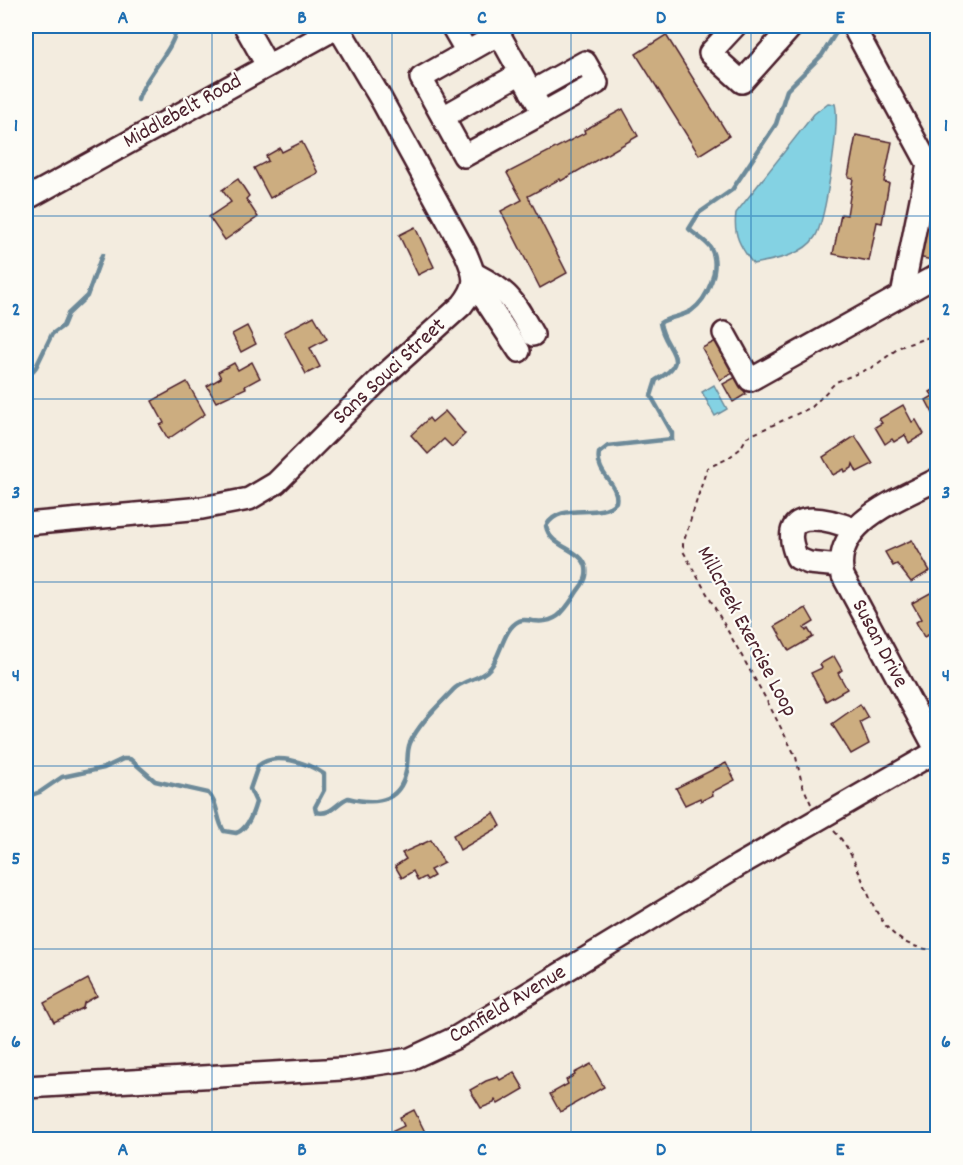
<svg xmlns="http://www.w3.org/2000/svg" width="963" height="1165" viewBox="0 0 963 1165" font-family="Dekko,sans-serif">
<rect width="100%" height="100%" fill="#f3ecdf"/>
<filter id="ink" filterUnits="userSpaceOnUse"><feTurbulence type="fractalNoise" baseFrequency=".0167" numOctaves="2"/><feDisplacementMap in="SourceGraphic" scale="12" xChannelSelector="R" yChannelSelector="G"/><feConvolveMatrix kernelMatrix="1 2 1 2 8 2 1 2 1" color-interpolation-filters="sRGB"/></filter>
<g filter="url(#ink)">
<!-- water -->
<g fill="#84d2e3" stroke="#6d8a99" stroke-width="1.5">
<path d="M828 103 835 104C840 122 826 220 815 237 803 256 773 260 753 264 740 246 733 235 736 213L814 114Z"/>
<polygon points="714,385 727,409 715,416 702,392"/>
</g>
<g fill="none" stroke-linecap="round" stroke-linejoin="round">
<!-- stream -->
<g stroke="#6d8a99" stroke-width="4.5">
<path d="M138 100C146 73 174 51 177 26"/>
<polyline points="26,379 36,367 52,334 63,326 68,314 87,296 102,255"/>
<path d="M26 797 40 792 62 777 104 768 123 759H130L155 781 208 793C219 804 216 819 224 831L236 833C248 829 253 813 256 802L250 789 258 766C274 751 308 763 324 774V790L315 807 316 812C331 816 336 803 348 798 379 806 403 801 407 765 408 758 407 750 410 743 419 723 439 705 453 690 463 679 481 680 491 667 501 654 504 628 519 621 523 619 528 620 533 621 556 624 563 613 575 595 579 588 585 583 586 576 591 548 550 551 546 526 561 500 599 521 616 502 620 484 595 474 599 453L608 446 672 439V433L651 396 656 380C694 359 664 351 660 323 668 317 681 317 691 311 708 299 722 266 710 247 705 240 695 235 689 229L699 213 732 190 776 124 787 90 822 55 840 26"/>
</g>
</g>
<!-- building -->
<g fill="#ccad80" stroke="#4a1f2b" stroke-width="1.5">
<polygon points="666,35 729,136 699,155 636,54"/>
<polygon points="623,109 638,136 561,181 560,179 528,196 567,273 540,288 501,211 522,200 507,173 585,133 584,130"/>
<polygon points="856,135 892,142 884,182 889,183 882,223 877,222 869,261 833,254 841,214 847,215 853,178 848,177"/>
<polygon points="302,142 318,173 270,198 254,168 268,161 266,156 280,148 282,152"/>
<polygon points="238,179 249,196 246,199 258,217 225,240 209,217 231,202 222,190"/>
<polygon points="930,187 938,189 938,261 917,257"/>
<polygon points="415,227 434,267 418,275 399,235"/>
<polygon points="314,316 327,339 310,348 320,367 306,374 284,332"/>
<polygon points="247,326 256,344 241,352 232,334"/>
<polygon points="716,341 735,372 720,380 702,348"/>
<polygon points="252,362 260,378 245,386 246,388 216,402 207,386 221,378 218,372 234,363 238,370"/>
<polygon points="736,377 746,394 733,402 723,384"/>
<polygon points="187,382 205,414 168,439 160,425 164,423 152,401"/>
<polygon points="938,387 938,416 935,417 926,400 933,396 930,392"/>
<polygon points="903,405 912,422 916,420 924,434 909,443 905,435 894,442 892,439 885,444 875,427 882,423 879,419"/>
<polygon points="445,411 465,434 452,447 444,439 428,454 411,435 429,418 432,422"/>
<polygon points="855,436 873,464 857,472 853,464 852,468 845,472 844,469 833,475 823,457"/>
<polygon points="912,540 930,571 911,582 897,564 893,566 885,552"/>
<polygon points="932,592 938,603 938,630 924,637 916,622 921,619 912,603"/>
<polygon points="806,608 814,622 804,628 806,631 808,629 813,637 789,651 775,626"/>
<polygon points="834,656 842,670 838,673 847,689 826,701 811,673 822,668 820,664"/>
<polygon points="860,704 868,718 860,722 869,744 851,754 832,724"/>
<polygon points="726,763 735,780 712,792 713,795 701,801 700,798 685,805 676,788"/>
<polygon points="494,813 501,826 460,850 453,835"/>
<polygon points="431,840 444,863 430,870 434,876 427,880 425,877 418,881 413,871 402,878 395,866 406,859 402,853"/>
<polygon points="88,979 97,996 84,1003 83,1008 54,1022 44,1003"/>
<polygon points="591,1064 604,1087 560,1112 550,1094 568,1084 566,1080 575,1075 574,1073"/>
<polygon points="514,1072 524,1089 498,1104 495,1100 494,1103 481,1108 470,1090 486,1081 498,1077 500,1080"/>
<polygon points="414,1110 429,1140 392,1140 389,1133 404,1126 400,1117"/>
</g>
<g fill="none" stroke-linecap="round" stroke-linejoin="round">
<!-- minor casing -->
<g stroke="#4a1f2b" stroke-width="26">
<g id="minor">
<polyline points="245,26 267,65"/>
<polyline points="452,26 467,52"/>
<polyline points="735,26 710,53 742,82 792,26"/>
<polygon points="499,34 543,113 464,156 421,78"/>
<polyline points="531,92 585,62 597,83 543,113"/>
<polyline points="443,117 521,73"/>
<polyline points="26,199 340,26"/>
<path d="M475 274C511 293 513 300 533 335"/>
<polyline points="473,292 484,298 519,351"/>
<polyline points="902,295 938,275"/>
<polyline points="724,333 750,380 902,295 928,164 853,26"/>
<path d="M938 479C901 499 830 522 843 576L938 753"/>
<path d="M26 524 202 508 249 499 276 483 380 379 462 305C478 285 476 277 466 254L381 99 338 27"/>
<path d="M840 566 809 563 797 558C775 506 824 517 854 529"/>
<polyline points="26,1087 342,1069 410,1059 455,1038 739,865 937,751"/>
</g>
</g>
<!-- path -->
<g stroke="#4a1f2b" stroke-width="2" stroke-dasharray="4.5 4.5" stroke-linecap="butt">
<polyline points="811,804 802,784 796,757 766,699 683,551 683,544 707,468 727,459 740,449 747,437 812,407 836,382 873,367 900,347 938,334"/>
<path d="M834 831C873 870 864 948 938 950"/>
</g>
<!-- minor -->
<use href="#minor" stroke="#fdfcf7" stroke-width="21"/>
</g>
</g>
<!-- grid -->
<path fill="none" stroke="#1f6fb2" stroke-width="1.5" stroke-opacity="0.55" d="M212 26V1140M392 26V1140M571 26V1140M751 26V1140M26 216H938M26 399H938M26 582H938M26 766H938M26 949H938"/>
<g text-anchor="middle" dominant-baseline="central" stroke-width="4.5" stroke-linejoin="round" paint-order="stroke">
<!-- street labels -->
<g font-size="22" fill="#4a1f2b" stroke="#fdfcf7">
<text transform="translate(183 112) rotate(-29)">Middlebelt Road</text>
<text transform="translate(390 372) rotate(-43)">Sans Souci Street</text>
<text transform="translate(746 632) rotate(62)">Millcreek Exercise Loop</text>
<text transform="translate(879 644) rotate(62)">Susan Drive</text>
<text transform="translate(508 1005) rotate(-31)">Canfield Avenue</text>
</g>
</g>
<!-- margin -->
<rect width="963" height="1165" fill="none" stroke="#fdfcf7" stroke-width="66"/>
<rect x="33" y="33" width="897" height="1099" fill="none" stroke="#1f6fb2" stroke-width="2"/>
<g font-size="20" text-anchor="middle" font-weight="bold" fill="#1f6fb2">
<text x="123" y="23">A</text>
<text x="302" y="23">B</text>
<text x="482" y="23">C</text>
<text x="661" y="23">D</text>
<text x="840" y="23">E</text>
<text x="16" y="131">1</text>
<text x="946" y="131">1</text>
<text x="16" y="315">2</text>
<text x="946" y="315">2</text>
<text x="16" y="498">3</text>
<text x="946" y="498">3</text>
<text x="16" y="681">4</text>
<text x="946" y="681">4</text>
<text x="16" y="864">5</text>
<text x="946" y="864">5</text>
<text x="16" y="1047">6</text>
<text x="946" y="1047">6</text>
<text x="123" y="1155">A</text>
<text x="302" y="1155">B</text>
<text x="482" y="1155">C</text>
<text x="661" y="1155">D</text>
<text x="840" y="1155">E</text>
</g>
</svg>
